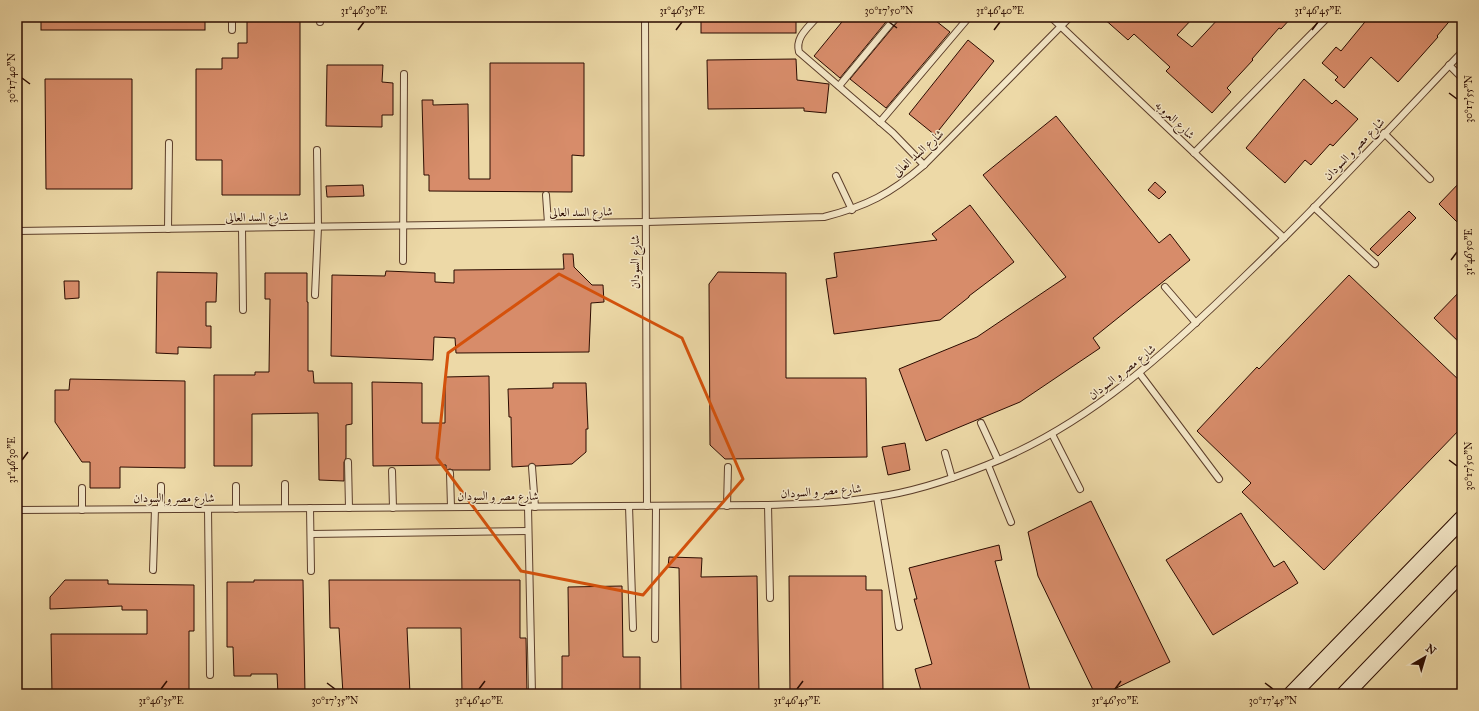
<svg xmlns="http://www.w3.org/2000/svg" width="1479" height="711" viewBox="0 0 1479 711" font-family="'IM FELL Great Primer',Amiri,serif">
<rect width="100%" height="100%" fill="#edd9a7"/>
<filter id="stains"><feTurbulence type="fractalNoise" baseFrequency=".005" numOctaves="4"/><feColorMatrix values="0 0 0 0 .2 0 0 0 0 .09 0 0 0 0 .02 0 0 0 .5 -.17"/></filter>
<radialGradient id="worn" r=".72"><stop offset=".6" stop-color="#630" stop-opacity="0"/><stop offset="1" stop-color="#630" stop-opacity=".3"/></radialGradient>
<!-- building -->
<g fill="#d78c6a" stroke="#2b0b00">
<rect x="41" y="17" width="164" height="13"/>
<polygon points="247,17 300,17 300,195 222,195 222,160 196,160 196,69 222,69 222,58 238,58 238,43 247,43"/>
<rect x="701" y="17" width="95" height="16"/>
<polygon points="846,17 890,17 840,78 814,56"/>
<polygon points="900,17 931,17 950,32 886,108 850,79 899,20"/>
<polygon points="1102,17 1194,17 1177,35 1192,47 1220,17 1292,17 1281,29 1279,28 1252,59 1253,60 1227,88 1231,92 1212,113 1166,71 1170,67 1134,34 1128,40"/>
<polygon points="1369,17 1453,17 1437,36 1438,37 1398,82 1371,57 1344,88 1335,80 1338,77 1322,63 1336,47 1341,51"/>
<polygon points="968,40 994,61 935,135 909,114"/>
<polygon points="796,59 797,80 829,84 826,113 804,111 804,108 708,109 707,60"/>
<polygon points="490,63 584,63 584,156 572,155 572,192 429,191 429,175 424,175 422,100 433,100 433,105 468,104 469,179 490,179"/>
<polygon points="327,65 383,65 382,82 393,83 393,115 382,115 382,127 326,126"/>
<polygon points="45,79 132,79 132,189 46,189"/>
<polygon points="1304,79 1332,104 1336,100 1358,119 1333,146 1330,144 1311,165 1305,160 1285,183 1246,148"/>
<polygon points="1056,116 1159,243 1170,234 1190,260 1093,338 1100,348 1020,402 926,441 899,369 977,337 1066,277 983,175"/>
<polygon points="1462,180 1462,227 1439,204"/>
<polygon points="1155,182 1166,192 1159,199 1148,190"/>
<polygon points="363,185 364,196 327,197 326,186"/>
<polygon points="970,205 1014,262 969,296 969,297 940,320 834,334 826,279 837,277 834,253 937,240 932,234"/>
<polygon points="1409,211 1416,218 1378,256 1370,249"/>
<polygon points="563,254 573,254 574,267 592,285 603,285 604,302 591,303 589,352 456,353 455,338 434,337 433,360 331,356 332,275 385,276 386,271 435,273 435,282 454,283 454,270 564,269"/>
<polygon points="157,272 217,273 216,302 206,302 206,326 211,326 211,348 178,347 178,354 156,353"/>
<polygon points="718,272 786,273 786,378 866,378 867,457 725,459 710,445 709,284"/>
<polygon points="265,273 307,273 307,302 308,302 308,371 313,371 314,383 352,383 352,424 346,425 346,458 344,462 344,481 319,480 318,413 252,414 252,466 214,466 214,375 255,375 255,372 269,372 270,299 265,299"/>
<polygon points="1349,275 1462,383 1462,427 1324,570 1242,492 1251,483 1197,431 1257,367 1259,369"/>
<polygon points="64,281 79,281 79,298 65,299"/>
<polygon points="1462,289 1462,345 1434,318"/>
<polygon points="489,376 490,470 453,470 450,469 446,470 446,465 373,466 372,382 422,383 422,423 445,423 445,377"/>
<polygon points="70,379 185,381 185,468 120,467 120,488 90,488 90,462 82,462 55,422 55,390 69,390"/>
<polygon points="553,383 586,383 588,429 586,429 586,452 572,464 536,466 532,463 528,466 512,467 511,417 509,417 508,389 553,388"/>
<polygon points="905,443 910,470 888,475 882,447"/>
<polygon points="1091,501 1170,662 1104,694 1095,694 1038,576 1028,532"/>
<polygon points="1241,513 1274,567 1284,561 1298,583 1213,635 1166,560"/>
<polygon points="999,545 1002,560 995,561 1031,694 922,694 915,669 932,664 914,599 917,599 909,568"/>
<polygon points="669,557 702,558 701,577 757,576 759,694 681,694 679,568 668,567"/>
<polygon points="789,576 866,576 866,590 882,590 883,694 790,694"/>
<polygon points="65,580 108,580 108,584 194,585 194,631 189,631 189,694 52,694 51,634 147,634 147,610 122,610 122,606 50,609 50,597"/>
<polygon points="254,580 303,580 305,694 278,694 277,674 251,674 251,676 234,676 233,647 227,647 227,582 254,582"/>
<polygon points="329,580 520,580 520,638 526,638 527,694 462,694 461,628 407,628 410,694 343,694 339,628 330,628"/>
<polygon points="622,586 623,657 640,657 640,694 562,694 562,656 569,656 568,587"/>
</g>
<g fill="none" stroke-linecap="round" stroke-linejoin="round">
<!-- lane casing -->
<g stroke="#5c3e2a" stroke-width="8">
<g id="lane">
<polyline points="232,17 232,30"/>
<polyline points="320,17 320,22"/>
<polyline points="645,17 647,506"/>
<path d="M817 17C808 28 795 37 799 52L893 133 924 165"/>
<polyline points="1051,17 1284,238"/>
<polyline points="1449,65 1462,78"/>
<polyline points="839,86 896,17"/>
<polyline points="880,122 969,17"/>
<polyline points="1384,133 1430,179"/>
<polyline points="1194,153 1328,17"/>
<polyline points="836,176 852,210"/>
<polyline points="546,195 548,223"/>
<polyline points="1314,207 1375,264"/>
<polyline points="242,228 243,310"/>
<polyline points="168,229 169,143"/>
<path d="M17 231 646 222 824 217C867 206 890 194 924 165L1070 17"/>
<polyline points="403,261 404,74"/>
<polyline points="1165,287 1196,323"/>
<polyline points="315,295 318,227 317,150"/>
<polyline points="1140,374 1219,479"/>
<polyline points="981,423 998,460"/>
<polyline points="1052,434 1080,489"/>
<polyline points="945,453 952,478"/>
<polyline points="348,462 349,508"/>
<polyline points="988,465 1011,522"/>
<polyline points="532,467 535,507"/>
<polyline points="392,471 393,508"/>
<polyline points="450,473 451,507"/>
<polyline points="285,484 285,508"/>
<polyline points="161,486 161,509"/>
<polyline points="236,486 236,509"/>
<polyline points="82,488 82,510"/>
<polyline points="877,497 899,627"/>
<polyline points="768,505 770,598"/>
<polyline points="629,506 633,628"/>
<polyline points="727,506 728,467"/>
<polyline points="528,507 532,694"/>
<polyline points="310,508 311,571"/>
<polyline points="208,509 210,675"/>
<path d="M17 510 768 505C804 504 840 503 876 497 914 492 952 479 987 465 1089 425 1169 350 1246 275 1321 203 1391 127 1462 52"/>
<polyline points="311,534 528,531"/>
<polyline points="153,570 155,509"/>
<polyline points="655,639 656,506"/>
</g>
</g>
<!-- secondary casing -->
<g stroke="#2b0b00" stroke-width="18">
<g id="secondary">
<polyline points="1292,694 1462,519"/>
<polyline points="1345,694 1462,572"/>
</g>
</g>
<!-- lane -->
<use href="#lane" stroke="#f3e6c6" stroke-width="6"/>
<!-- secondary -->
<use href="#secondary" stroke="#f3e6c6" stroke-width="16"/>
</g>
<!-- marked area -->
<path fill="none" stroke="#d5510b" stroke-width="3" stroke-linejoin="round" d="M559 274 682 338 743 479 643 595 521 571 437 458 448 353Z"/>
<!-- ticks -->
<path fill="none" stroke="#2b0b00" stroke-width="1.5" d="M889 22 897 28M358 30 364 22M676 30 682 22M994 30 1000 22M1312 30 1318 22M22 78 30 84M1449 93 1457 99M1451 260 1457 252M22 460 28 452M1449 460 1457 466M327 683 335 689M1265 683 1273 689M161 689 167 681M479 689 485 681M797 689 803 681M1115 689 1121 681"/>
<g text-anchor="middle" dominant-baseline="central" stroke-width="3" stroke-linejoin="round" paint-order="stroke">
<!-- street labels -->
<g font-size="12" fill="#2b0b00" stroke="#f3e6c6">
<text transform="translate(1175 120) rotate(44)">شارع العروبه</text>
<text transform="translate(1354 149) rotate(-46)">شارع مصر و السودان</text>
<text transform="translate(918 153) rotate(-42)">شارع السد العالى</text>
<text transform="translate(581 212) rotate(-1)">شارع السد العالى</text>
<text transform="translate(257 217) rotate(-1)">شارع السد العالى</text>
<text transform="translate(635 262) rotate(-90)">شارع السودان</text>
<text transform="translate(1122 372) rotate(-38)">شارع مصر و السودان</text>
<text transform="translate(821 491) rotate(-4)">شارع مصر و السودان</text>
<text x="498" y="496">شارع مصر و السودان</text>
<text x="174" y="498">شارع مصر و السودان</text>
</g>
</g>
<!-- margin -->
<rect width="1479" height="711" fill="none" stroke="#edd9a7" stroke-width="44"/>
<!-- north arrow -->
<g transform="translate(1425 657) rotate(38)" stroke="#f3e6c6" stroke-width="3" paint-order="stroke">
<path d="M0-3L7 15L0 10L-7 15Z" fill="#2b0b00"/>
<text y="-6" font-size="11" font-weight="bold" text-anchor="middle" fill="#2b0b00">N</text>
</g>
<rect x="22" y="22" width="1435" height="667" fill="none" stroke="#2b0b00" stroke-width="1.5"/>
<g font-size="10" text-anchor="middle" fill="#2b0b00">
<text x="364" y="14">31°46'30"E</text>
<text x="682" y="14">31°46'35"E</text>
<text x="889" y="14">30°17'50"N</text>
<text x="1000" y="14">31°46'40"E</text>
<text x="1318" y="14">31°46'45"E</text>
<text transform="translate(11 78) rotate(-90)" y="4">30°17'40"N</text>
<text transform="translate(1468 99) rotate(-90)" y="4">30°17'55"N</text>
<text transform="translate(1468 252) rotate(-90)" y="4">31°46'50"E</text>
<text transform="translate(11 460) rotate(-90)" y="4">31°46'30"E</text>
<text transform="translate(1468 466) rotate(-90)" y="4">30°17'50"N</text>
<text x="161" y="704">31°46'35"E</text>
<text x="335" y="704">30°17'35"N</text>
<text x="479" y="704">31°46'40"E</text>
<text x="797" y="704">31°46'45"E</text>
<text x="1115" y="704">31°46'50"E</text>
<text x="1273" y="704">30°17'45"N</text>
</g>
<rect width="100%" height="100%" filter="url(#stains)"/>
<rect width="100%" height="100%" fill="url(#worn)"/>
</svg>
